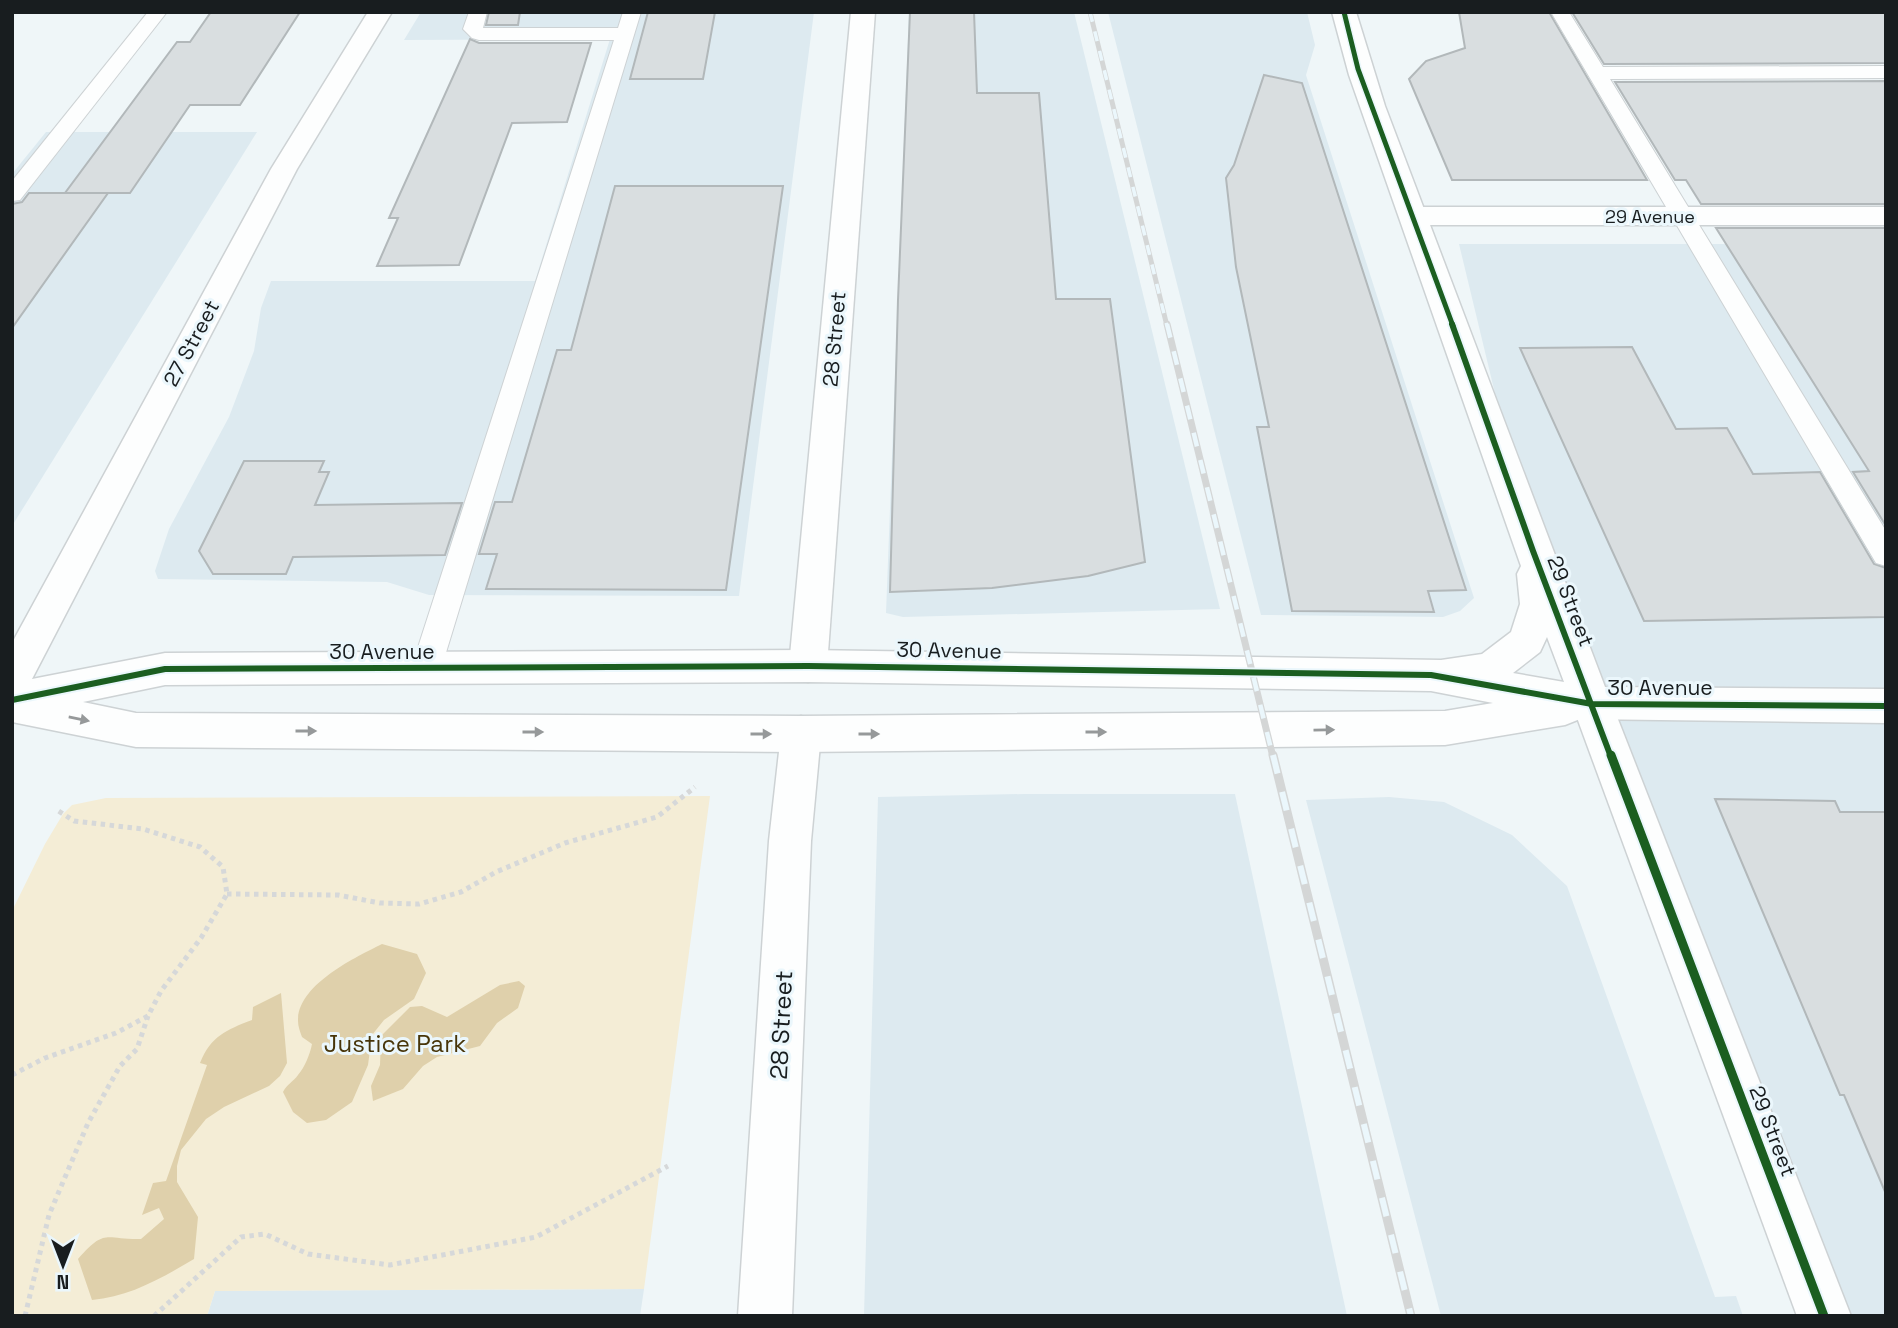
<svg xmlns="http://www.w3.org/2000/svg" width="1898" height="1328" viewBox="0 0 1898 1328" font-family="'Space Grotesk',sans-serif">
<rect width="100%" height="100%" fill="#eff6f8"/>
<!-- built -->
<g fill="#ddeaf0">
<polygon points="421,12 814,12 739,596 429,595 387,582 158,579 155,571 169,529 229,417 254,351 261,308 271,281 535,281 610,39 404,40"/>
<polygon points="909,12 1074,12 1220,609 903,617 886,613"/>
<polygon points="1108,12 1307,12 1315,45 1306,75 1474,598 1460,611 1443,617 1261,615"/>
<polygon points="46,132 257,132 12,526 12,174"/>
<polygon points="1459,244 1886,244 1886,1316 1824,1316 1533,551"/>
<polygon points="1024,794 1235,794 1347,1316 864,1316 878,797"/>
<polygon points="1389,797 1444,802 1512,835 1567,886 1715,1297 1736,1296 1743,1316 1441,1316 1306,800"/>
<polygon points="644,1289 640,1316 207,1316 215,1291"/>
</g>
<!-- green -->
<polygon fill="#f4edd6" points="710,796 644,1289 215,1291 207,1316 12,1316 12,911 45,844 63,814 72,805 106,798"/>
<!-- water -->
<g fill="#dfd0ab">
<path d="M382 944 417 954 426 973 414 999 384 1020 372 1035 368 1065 352 1102 326 1120 307 1123 293 1112 283 1092C287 1084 293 1082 298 1075 305 1067 310 1054 312 1044L302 1037C300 1032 298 1026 298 1021 297 985 356 957 382 944Z"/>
<polygon points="519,981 525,986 518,1008 497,1023 480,1046 437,1057 423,1066 403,1089 373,1101 371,1086 380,1065 381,1036 410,1007 422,1006 447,1017 500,985"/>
<path d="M281 993 287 1063 280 1076 269 1086 224 1107 206 1119 181 1150 177 1166V1182L198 1217 194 1259C162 1278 129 1297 92 1300L78 1259C106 1227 105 1240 141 1239L164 1219 159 1208 142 1215 153 1183 166 1181 207 1065 200 1063C211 1036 226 1030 252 1020L253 1007Z"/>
</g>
<!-- building -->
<g fill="#d9dee0" stroke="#b2b8ba" stroke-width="2">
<polygon points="211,12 300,12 240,105 190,105 130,193 65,193 177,42 190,42"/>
<polygon points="489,12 520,12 518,25 486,25"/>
<polygon points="648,12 715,12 703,79 630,79"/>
<polygon points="910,12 974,12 977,93 1039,93 1056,299 1110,299 1145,562 1088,576 992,588 890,592 898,300"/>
<polygon points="1459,12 1549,12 1647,180 1452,180 1409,79 1426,61 1465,48"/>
<polygon points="1572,12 1886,12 1886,63 1604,64"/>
<polygon points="470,39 479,43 591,43 567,122 512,123 459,265 377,266 398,218 389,218"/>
<polygon points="1264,75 1302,83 1466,590 1428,591 1434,612 1292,611 1257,427 1269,427 1236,267 1226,178 1234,165"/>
<polygon points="1886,81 1886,204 1701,204 1686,180 1675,180 1615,82"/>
<polygon points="615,186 783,186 726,590 486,589 497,554 479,554 495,502 512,502 557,350 571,350"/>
<polygon points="29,193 108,193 12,328 12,204 22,202"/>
<polygon points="1716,228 1886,228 1886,526 1853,472 1869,471"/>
<polygon points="1632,347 1676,429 1727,428 1753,474 1820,472 1874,564 1886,568 1886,617 1644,621 1520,348"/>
<polygon points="244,461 324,461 319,472 329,472 315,505 462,503 445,555 293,557 286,574 213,574 199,551"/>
<polygon points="1715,799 1835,801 1840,812 1886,812 1886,1194 1844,1095 1840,1095"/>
</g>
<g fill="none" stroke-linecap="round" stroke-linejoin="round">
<!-- lane casing -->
<g stroke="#cdd2d4" stroke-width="2">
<g id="lane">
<polygon points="148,12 167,12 20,200 12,201 12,181"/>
<polygon points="469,12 487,12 483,28 618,28 623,12 641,12 441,669 437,678 426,682 415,678 411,669 614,40 479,40 472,38 463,29"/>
<polygon points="1551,12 1569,12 1603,67 1886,66 1886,78 1610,79 1886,531 1886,566 1876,563"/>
</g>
</g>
<!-- street casing -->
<g stroke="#cdd2d4" stroke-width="3">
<g id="street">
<polygon points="851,12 875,12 827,666 822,677 808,682 794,677 789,666"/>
<polygon points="1414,207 1886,207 1886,225 1414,225 1404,222 1400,216 1404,210"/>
<polygon points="1592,687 1606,692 1612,704 1851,1316 1797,1316 1572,704 1578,692"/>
<polygon points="801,716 815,722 821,734 811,841 792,1316 738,1316 769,841 781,734 787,722"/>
</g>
</g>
<!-- secondary casing -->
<g stroke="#cdd2d4" stroke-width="3">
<path id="secondary" d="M368 12H392L297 169 32 679 165 653 808 650 1441 660 1482 654 1511 632 1520 604 1517 574 1521 566 1349 75 1332 12H1356L1385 106 1605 687 1886 689V723L1580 719 1565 725 1445 745 801 752 136 747 12 722V643L271 169ZM1547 637 1564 682 1513 673 1540 652ZM808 682 1431 691 1493 703 1445 711 801 716 136 713 83 702 165 685Z"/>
</g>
<!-- path -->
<g stroke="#d6d8d9" stroke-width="5" stroke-dasharray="4.5 4.5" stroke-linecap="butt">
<polyline points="227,894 338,895 380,903 419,904 461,892 496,872 565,843 657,817 695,787"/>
<polyline points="12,1075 45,1058 116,1033 148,1016 161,991 201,938 227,894 223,867 200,847 143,829 74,821 57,810"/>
<polyline points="25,1316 49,1215 88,1123 120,1066 137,1049 148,1016"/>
<polyline points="154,1316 241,1237 265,1234 308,1254 390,1265 536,1237 668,1166"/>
</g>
<!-- lane -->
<use href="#lane" fill="#fdfefe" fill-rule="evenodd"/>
<!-- street -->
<use href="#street" fill="#fdfefe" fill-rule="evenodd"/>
<!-- secondary -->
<use href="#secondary" fill="#fdfefe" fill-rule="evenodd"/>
<!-- rail-far2 casing -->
<g stroke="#d4d6d6" stroke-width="5">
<polyline id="rail-far2" points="1090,12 1167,326"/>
</g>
<!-- rail-far1 casing -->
<g stroke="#d4d6d6" stroke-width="7">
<polyline id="rail-far1" points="1167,324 1273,757"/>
</g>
<!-- rail casing -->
<g stroke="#d4d6d6" stroke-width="9">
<polyline id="rail" points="1273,755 1411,1316"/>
</g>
<!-- rail-far2 -->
<use href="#rail-far2" stroke="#ebf7fc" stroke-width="3.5" stroke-dasharray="10" stroke-linecap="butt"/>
<!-- rail-far1 -->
<use href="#rail-far1" stroke="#ebf7fc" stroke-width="4.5" stroke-dasharray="14" stroke-linecap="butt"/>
<!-- rail -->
<use href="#rail" stroke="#ebf7fc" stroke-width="6" stroke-dasharray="19" stroke-linecap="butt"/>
<!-- cycleway-far2 casing -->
<g stroke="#ebf7fc" stroke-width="8">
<polyline id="cycleway-far2" points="1344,12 1358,69 1453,326"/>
</g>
<!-- cycleway-far1 casing -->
<g stroke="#ebf7fc" stroke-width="10">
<g id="cycleway-far1">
<polyline points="1452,324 1533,551 1611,757"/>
<polyline points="12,700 165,669 808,666 1431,675 1592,704 1886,706"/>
</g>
</g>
<!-- cycleway casing -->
<g stroke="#ebf7fc" stroke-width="13">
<polyline id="cycleway" points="1611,755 1824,1316"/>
</g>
<!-- cycleway-far2 -->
<use href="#cycleway-far2" stroke="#1b5e20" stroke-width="5"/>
<!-- cycleway-far1 -->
<use href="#cycleway-far1" stroke="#1b5e20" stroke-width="6"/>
<!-- cycleway -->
<use href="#cycleway" stroke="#1b5e20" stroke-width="9"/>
</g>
<!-- one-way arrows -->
<defs><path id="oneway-solid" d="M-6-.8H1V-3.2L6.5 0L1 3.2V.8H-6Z" transform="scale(1.75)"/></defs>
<g fill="#96999a">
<use href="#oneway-solid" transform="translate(79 719) rotate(11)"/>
<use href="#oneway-solid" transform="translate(1324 730) rotate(-1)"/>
<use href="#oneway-solid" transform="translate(306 731)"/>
<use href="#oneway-solid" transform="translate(533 732)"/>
<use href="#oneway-solid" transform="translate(1096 732)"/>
<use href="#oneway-solid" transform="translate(761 734)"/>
<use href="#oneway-solid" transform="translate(869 734)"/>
</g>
<g text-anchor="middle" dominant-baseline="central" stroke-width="6" stroke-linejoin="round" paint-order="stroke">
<!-- far-street labels -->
<g font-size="18" fill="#181d1f" stroke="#ebf7fc">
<text x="1650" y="216">29 Avenue</text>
</g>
<!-- street labels -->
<g font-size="21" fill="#181d1f" stroke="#ebf7fc">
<text transform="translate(834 339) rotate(-85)">28 Street</text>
<text transform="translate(191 343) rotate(-62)">27 Street</text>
<text transform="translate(1571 601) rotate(69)">29 Street</text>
<text transform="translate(949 650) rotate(1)">30 Avenue</text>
<text x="382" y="651">30 Avenue</text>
<text x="1660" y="687">30 Avenue</text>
<text transform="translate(1773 1131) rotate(69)">29 Street</text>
</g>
<!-- near-street labels -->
<g font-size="24" fill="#181d1f" stroke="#ebf7fc">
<text transform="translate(781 1025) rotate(-87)">28 Street</text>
</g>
<!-- near-park labels -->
<g font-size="24" fill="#473509" stroke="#ebf7fc">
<text x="395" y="1043">Justice Park</text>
</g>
</g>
<!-- border -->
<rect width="1898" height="1328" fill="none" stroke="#181d1f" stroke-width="28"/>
<!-- north arrow -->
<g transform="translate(63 1265) rotate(180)" stroke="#ebf7fc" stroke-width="5" paint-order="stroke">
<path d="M0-5L12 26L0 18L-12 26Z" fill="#181d1f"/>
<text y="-10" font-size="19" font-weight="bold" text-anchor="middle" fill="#181d1f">N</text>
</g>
</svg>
